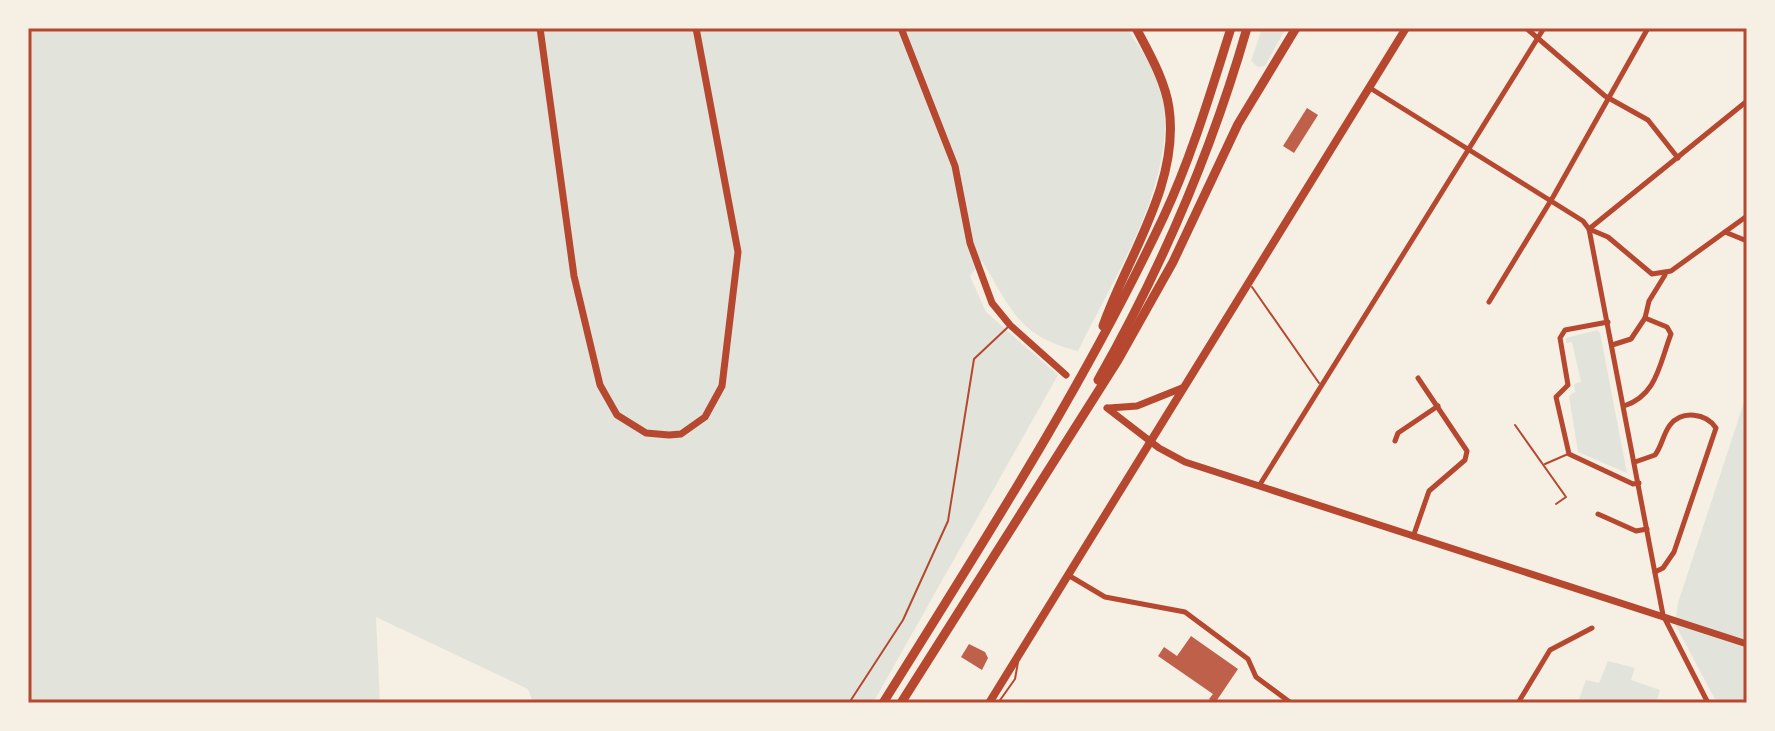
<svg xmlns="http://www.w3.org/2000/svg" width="1775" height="731" viewBox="0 0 1775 731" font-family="Helvetica,sans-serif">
<rect width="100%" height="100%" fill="#f6efe4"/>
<!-- green -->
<g fill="#e2e4dc">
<path d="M28 28H1127C1138 47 1158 71 1162 93 1179 179 1115 275 1078 351 1018 336 1012 310 982 261L970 276 986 312 1058 375 873 703H533L528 689 376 617 380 703H28Z"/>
<polygon points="1262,28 1286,28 1265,66 1258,67 1251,61"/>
<polygon points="1597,330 1600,333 1627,473 1578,452 1569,396 1575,392 1574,384 1581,382 1572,342 1566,343 1566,338"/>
<polygon points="1746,396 1747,703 1717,703 1675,624 1678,603"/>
<polygon points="1608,661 1635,668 1631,680 1660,690 1656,703 1566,703 1567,699 1578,702 1586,680 1599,683"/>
</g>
<!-- building -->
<g fill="#bf614a">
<polygon points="1307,108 1318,115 1294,153 1283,146"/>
<polygon points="1191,636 1238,669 1215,703 1209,699 1213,694 1158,656 1164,647 1177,656"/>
<polygon points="969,644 985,652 988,658 982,670 961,657"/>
</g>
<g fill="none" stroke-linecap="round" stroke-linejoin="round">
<!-- service -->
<g stroke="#b5482f" stroke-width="2">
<polyline points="1252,287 1319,383"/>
<polyline points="1515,425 1566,497 1556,504"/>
<polyline points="1545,464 1568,454"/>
<polyline points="849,703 903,620 948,521 974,359 1008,327"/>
<polyline points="998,703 1015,679 1018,662"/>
</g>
<!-- minor -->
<g stroke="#b5482f" stroke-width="5">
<polyline points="1526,28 1605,96 1648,120 1678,158"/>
<polyline points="1370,88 1583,221 1589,229 1608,237 1652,274 1671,271 1747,216"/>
<polyline points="1725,232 1747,241"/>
<polyline points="1489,302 1553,197 1648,28"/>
<polyline points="1608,322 1565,330 1560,338 1568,385 1556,397 1569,454 1633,484 1639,483"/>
<polyline points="1612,345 1631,339 1645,318"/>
<path d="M1624 406C1657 395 1659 365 1671 334L1667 327 1645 318 1649 301 1665 275"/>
<polyline points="1395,441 1398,433 1438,406"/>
<path d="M1635 462 1655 455C1662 446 1663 434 1670 425 1682 410 1706 413 1716 428L1674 552 1663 568 1655 572"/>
<polyline points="1259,486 1544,28"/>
<polyline points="1598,514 1636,531 1647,529"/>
<polyline points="1413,537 1429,491 1465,460 1467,451 1418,378"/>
<polyline points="1068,575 1105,597 1185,612 1248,659 1256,677 1291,703"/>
<polyline points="1518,703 1550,650 1592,628"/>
<polyline points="1708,703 1663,615 1589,229 1747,101"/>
</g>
<!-- secondary -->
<g stroke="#b5482f" stroke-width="7">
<polyline points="540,28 574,276 600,385 617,415 646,433 669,435 681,434 705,417 722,386 738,252 696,28"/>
<polyline points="901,28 955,166 970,243 992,303 1010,325 1066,375"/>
<polyline points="1107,408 1159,448 1185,462 1747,644"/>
<polyline points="1109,408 1137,406 1182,388"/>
</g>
<!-- primary -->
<polyline stroke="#b5482f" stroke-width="8" points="989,703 1406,28"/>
<!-- motorway -->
<g stroke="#b5482f" stroke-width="9">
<path d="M1103 326C1127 257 1180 184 1169 108 1165 80 1149 53 1136 28"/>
<path d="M1098 380C1161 269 1212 150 1247 28"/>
<path d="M883 703C982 544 1084 386 1164 216 1192 156 1211 91 1231 28"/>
<polyline points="901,703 1118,360 1173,262 1238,124 1296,28"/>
</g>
</g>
<!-- border -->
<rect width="1775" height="731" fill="none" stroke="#f6efe4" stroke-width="60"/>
<rect x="30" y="30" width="1715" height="671" fill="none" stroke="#b5482f" stroke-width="3"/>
</svg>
